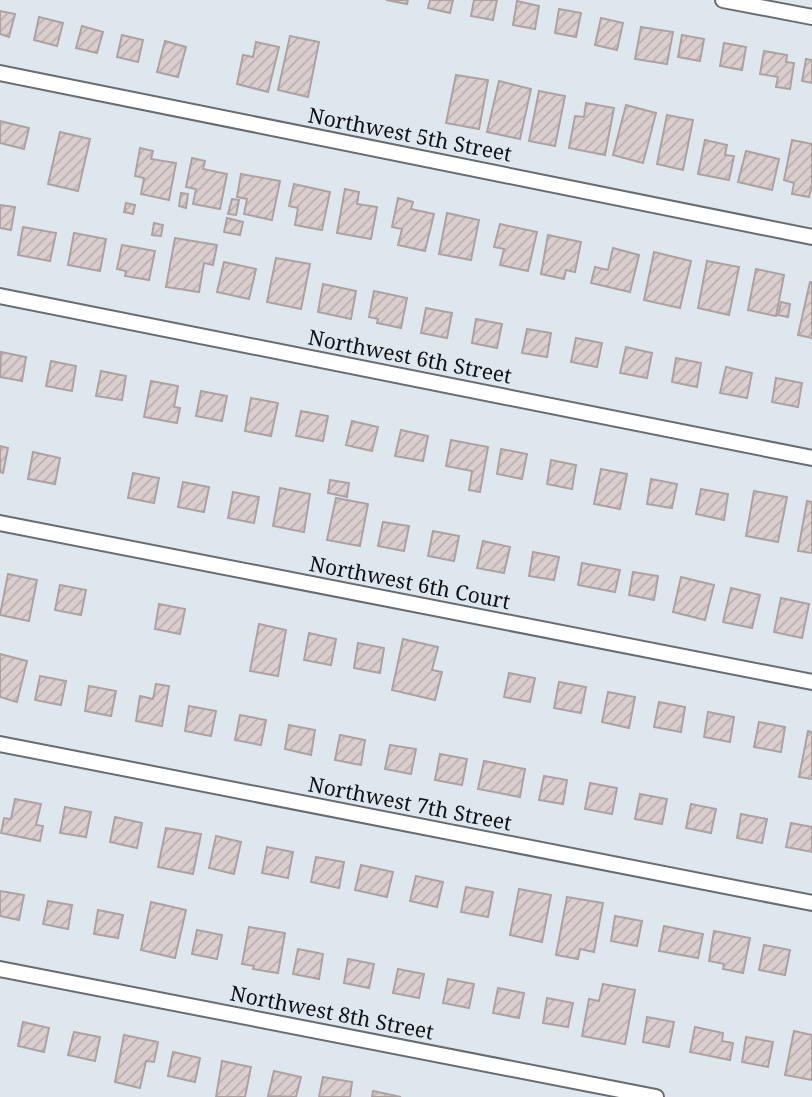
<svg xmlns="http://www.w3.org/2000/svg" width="812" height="1097" viewBox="0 0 812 1097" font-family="'Noto Serif',serif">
<defs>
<pattern id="building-hatch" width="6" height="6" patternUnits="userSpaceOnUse" patternTransform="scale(1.75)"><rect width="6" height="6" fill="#dacece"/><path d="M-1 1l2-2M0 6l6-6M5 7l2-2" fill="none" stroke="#bab0b0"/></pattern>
</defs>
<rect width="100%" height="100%" fill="#dfe7ee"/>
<!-- building -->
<g fill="url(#building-hatch)" stroke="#ada1a1" stroke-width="2">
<polygon points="386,0 408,0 407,4"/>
<polygon points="430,0 453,0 450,13 428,8"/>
<polygon points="474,0 497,0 493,20 471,16"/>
<polygon points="517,1 539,6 535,29 513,25"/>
<polygon points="559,9 581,13 576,37 555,33"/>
<polygon points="0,11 15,14 9,37 0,34"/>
<polygon points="39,17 63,23 57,46 34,40"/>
<polygon points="601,18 623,23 617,50 595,45"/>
<polygon points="82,26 103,32 97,53 76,48"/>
<polygon points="641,27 673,32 667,64 635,59"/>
<polygon points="122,35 143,40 138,62 117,57"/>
<polygon points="682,35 704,39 700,61 678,57"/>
<polygon points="290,36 319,42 308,97 278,90"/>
<polygon points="165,41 186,47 178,77 157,72"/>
<polygon points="256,42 279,47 268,92 237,84 243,55 253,57"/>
<polygon points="724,43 746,47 742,70 720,66"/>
<polygon points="764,51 787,55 786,62 794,63 790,89 776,87 778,77 760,74"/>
<polygon points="806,59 812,60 812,83 802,81"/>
<polygon points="456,75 488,80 479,129 446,123"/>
<polygon points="499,81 531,89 520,139 487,132"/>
<polygon points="539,91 565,96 555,146 529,141"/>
<polygon points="586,103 614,108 605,155 569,148 575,116 584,117"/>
<polygon points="626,105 656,113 643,163 613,155"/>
<polygon points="667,115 693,120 683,170 657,164"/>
<polygon points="0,121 29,128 24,149 0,143"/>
<polygon points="60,132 90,139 78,191 48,184"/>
<polygon points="705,140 727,145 725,155 734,156 729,180 698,174"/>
<polygon points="792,140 812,144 812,184 809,197 792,194 794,183 784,180"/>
<polygon points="140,148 153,151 151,159 176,163 169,200 141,194 144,178 135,176"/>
<polygon points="746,151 779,159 772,190 738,182"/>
<polygon points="192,158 205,161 203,169 227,174 220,209 193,204 196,189 186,187"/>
<polygon points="241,174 280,181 272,220 244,214 247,199 237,197"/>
<polygon points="294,184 330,192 322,230 295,225 298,208 289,206"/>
<polygon points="345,189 359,192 357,204 377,207 371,239 337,233"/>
<polygon points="181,193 188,194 186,208 179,206"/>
<polygon points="398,198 413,202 411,209 434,214 425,251 398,245 402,229 392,227"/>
<polygon points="232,199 239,200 236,215 228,214"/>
<polygon points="126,203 135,205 133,214 124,212"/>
<polygon points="0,205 15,207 11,230 0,228"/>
<polygon points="447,213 479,220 471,260 439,254"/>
<polygon points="227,218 243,222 240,235 224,232"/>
<polygon points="154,223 163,225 161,236 152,235"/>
<polygon points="500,224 537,232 528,271 500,265 504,249 494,247"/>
<polygon points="23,227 56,233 50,261 18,255"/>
<polygon points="74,233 106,239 100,271 68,265"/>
<polygon points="548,235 581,242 575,272 566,270 564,279 541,274"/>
<polygon points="175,238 217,245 213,265 204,263 199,292 166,287"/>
<polygon points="122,245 155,251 149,280 125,276 126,271 117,269"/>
<polygon points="613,248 639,255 630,292 591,283 595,267 608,270"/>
<polygon points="654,252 691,261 680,308 644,300"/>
<polygon points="276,258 310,264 301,309 267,302"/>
<polygon points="707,261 739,267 729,315 698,308"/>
<polygon points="224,262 256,269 249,299 217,292"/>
<polygon points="756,269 784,275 776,316 748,310"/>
<polygon points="810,282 812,282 812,338 798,335"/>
<polygon points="323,284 356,291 351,319 318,312"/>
<polygon points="374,291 407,298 401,328 377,323 378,319 369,317"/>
<polygon points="781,302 790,304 788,317 778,315"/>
<polygon points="426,308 452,313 447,338 421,333"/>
<polygon points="476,319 502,324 497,348 472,343"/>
<polygon points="527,329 551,333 547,357 522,353"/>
<polygon points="576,338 602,343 597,367 571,362"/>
<polygon points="626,347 652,353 647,378 620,373"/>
<polygon points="1,352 26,357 22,381 0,377"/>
<polygon points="676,358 701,363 697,387 672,382"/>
<polygon points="51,361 76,366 72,391 46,386"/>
<polygon points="726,367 752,373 747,398 720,393"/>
<polygon points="101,371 126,376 122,400 96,396"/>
<polygon points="776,378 802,383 798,407 772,402"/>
<polygon points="151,381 178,386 174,407 180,408 177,423 144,417"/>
<polygon points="201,391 227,396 222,421 196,416"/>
<polygon points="251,398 278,403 271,436 245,431"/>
<polygon points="301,411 328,416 323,441 296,436"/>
<polygon points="352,421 378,427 372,451 346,445"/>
<polygon points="401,430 428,436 423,461 395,456"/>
<polygon points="451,440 488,447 480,492 469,490 472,471 446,466"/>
<polygon points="0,446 8,448 3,473 0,472"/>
<polygon points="501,449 527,454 522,479 497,474"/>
<polygon points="33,452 60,458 55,484 28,479"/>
<polygon points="551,460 576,465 572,489 547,484"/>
<polygon points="601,469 627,474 620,509 594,504"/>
<polygon points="133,473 159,478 154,503 128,498"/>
<polygon points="651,479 677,484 672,508 647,504"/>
<polygon points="330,480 349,483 347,497 328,493"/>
<polygon points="183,482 209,487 204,512 178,507"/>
<polygon points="280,488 310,494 304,532 273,526"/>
<polygon points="701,489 728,494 724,520 696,514"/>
<polygon points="754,491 787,497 778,542 746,536"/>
<polygon points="233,492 259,497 254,523 228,518"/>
<polygon points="336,498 368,504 360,546 327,540"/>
<polygon points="807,501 812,502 812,553 798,551"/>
<polygon points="383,522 409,526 404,551 378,546"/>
<polygon points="433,531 459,536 454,561 428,556"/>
<polygon points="483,541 510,547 504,573 477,568"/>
<polygon points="533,552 559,557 554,580 529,576"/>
<polygon points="582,563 620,570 615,592 578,585"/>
<polygon points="633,572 658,576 654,600 629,595"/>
<polygon points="8,574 37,580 29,621 0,615"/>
<polygon points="681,577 714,585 705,620 673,612"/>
<polygon points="60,585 86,590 81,615 55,610"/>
<polygon points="731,588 760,595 752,628 723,622"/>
<polygon points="781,598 809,604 802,638 774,632"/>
<polygon points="159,604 185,609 180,634 155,629"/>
<polygon points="259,624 286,630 278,676 250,671"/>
<polygon points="309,633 336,639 331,665 304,660"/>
<polygon points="403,639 438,647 432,670 442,672 435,700 392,690"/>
<polygon points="358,643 384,648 380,673 354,668"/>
<polygon points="0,654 27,661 17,702 0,697"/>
<polygon points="509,673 535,678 530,702 504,697"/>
<polygon points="40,676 66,681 61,705 35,700"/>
<polygon points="559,682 586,687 581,713 554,708"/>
<polygon points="156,684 169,686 162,726 136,721 140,696 153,699"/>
<polygon points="89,686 116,691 111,716 85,711"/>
<polygon points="608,692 635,697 629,728 602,722"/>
<polygon points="659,702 685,707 681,732 654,727"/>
<polygon points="189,706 216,711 211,736 185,731"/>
<polygon points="708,712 734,717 730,742 704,737"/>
<polygon points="240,715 266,720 261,745 235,740"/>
<polygon points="759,722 785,727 781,752 754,747"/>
<polygon points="289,725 315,730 311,755 285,749"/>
<polygon points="808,731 812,732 812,779 799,777"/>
<polygon points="340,735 365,740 361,765 335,760"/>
<polygon points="390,745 416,749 411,774 385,769"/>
<polygon points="440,754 467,759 462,785 435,780"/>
<polygon points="484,761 525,769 520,797 478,789"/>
<polygon points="544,776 567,780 563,804 539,800"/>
<polygon points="590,783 617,788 612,814 585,809"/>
<polygon points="640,794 667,799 662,824 635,819"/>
<polygon points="15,799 41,804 36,825 43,826 40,841 1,833 4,818 11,819"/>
<polygon points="691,804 716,809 711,833 686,828"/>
<polygon points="65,807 91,812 86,837 60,833"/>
<polygon points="741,814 767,819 762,843 737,838"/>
<polygon points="115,817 142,823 137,848 110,842"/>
<polygon points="791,823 812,827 812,852 786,847"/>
<polygon points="166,828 201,834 193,874 158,867"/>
<polygon points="216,836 241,842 234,874 209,868"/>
<polygon points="267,847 293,852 288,878 262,873"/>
<polygon points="316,857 344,862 339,888 311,882"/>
<polygon points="361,865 393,872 387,897 355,890"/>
<polygon points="416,876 443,882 437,907 410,901"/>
<polygon points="466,887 493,892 488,917 461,912"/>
<polygon points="519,889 551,895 542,942 510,935"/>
<polygon points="0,891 24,895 19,920 0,916"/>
<polygon points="567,897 603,903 594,952 580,949 578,959 556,955"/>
<polygon points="48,901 72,905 68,929 43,924"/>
<polygon points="151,902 186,910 175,958 141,950"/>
<polygon points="98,910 123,915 118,938 94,934"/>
<polygon points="615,916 642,921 637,946 611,941"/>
<polygon points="664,926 703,934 698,958 659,951"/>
<polygon points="249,927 285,933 278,973 253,969 254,966 242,964"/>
<polygon points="197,930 222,935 217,959 192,954"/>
<polygon points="714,931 750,938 743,973 723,969 724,964 709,961"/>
<polygon points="764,945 790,950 785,975 759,970"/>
<polygon points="298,949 323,954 319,979 293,974"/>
<polygon points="348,959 374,964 369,988 344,983"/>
<polygon points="398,969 424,974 419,998 393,993"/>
<polygon points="448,979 474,984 469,1008 443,1003"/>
<polygon points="603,984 635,990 625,1044 582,1036 589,999 599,1001"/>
<polygon points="498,988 524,993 519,1018 493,1013"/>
<polygon points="547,998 573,1003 568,1027 543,1023"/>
<polygon points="647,1017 674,1022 669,1047 643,1042"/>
<polygon points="23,1022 49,1028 44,1052 18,1046"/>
<polygon points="695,1027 723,1033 722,1041 733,1043 730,1060 690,1052"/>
<polygon points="794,1031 812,1035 812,1080 785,1075"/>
<polygon points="74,1032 100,1037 95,1061 68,1055"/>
<polygon points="124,1035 158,1042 154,1062 146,1061 140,1088 115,1082"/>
<polygon points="746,1037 773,1042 768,1067 742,1062"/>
<polygon points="173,1052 200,1058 195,1082 168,1076"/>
<polygon points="222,1061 251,1067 245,1097 216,1097"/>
<polygon points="274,1071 301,1077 296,1097 268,1096"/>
<polygon points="323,1077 352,1082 350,1097 319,1097"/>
<polygon points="373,1091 401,1097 372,1097"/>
</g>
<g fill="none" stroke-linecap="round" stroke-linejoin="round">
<!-- street casing -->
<g stroke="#656c72" stroke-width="18">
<g id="street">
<polyline points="723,0 812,17"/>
<polyline points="0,73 812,237"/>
<polyline points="0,296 812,458"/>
<polyline points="0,523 812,682"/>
<polyline points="0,744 812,903"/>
<polyline points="0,969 656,1097"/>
</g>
</g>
<!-- street -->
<use href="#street" stroke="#fff" stroke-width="14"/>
</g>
<g text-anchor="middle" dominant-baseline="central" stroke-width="5" stroke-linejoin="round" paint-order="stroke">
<!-- street labels -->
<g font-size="21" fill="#0f1214" stroke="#dfe7ee">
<text transform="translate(410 134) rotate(11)">Northwest 5th Street</text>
<text transform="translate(410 356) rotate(11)">Northwest 6th Street</text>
<text transform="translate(410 582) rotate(11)">Northwest 6th Court</text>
<text transform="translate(410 803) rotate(11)">Northwest 7th Street</text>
<text transform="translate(332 1012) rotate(11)">Northwest 8th Street</text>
</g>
</g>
</svg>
